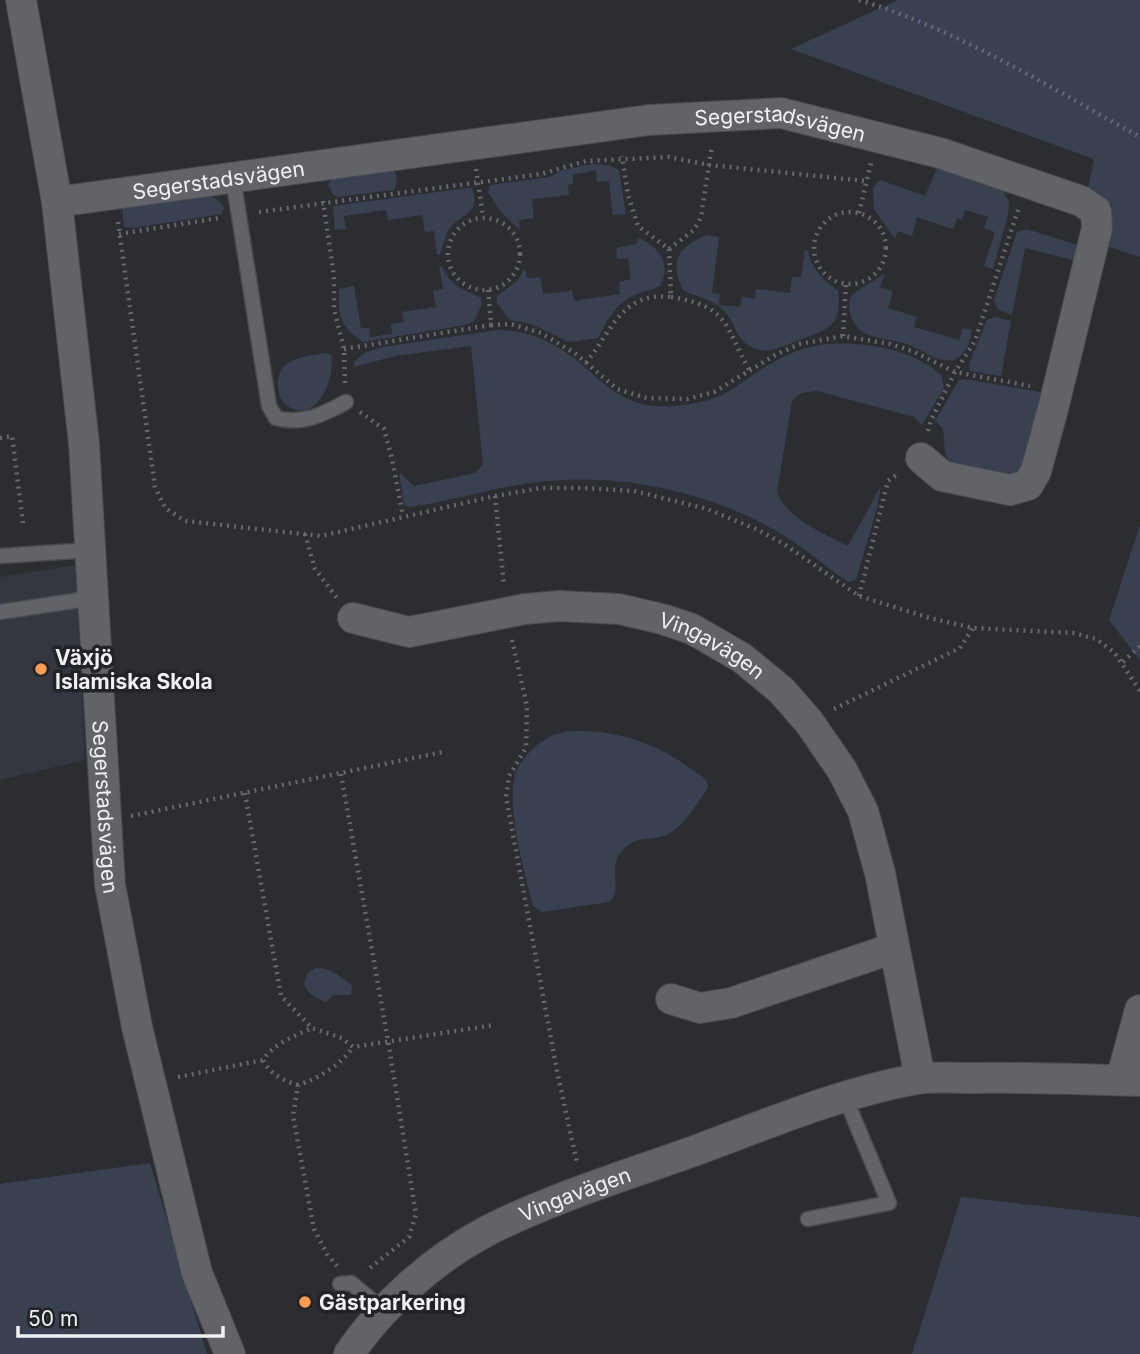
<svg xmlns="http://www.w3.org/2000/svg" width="1140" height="1354" viewBox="0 0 1140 1354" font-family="Inter,sans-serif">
<rect width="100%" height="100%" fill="#2b2d31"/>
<!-- built -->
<polygon fill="#323740" points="76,565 85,760 0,780 0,577"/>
<!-- green -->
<g fill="#394051">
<polygon points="898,0 1140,0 1140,257 1106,246 1112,205 1098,196 1087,193 1094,159 791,49"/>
<polygon points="590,164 608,165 619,170 626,214 613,215 609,181 597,182 596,171 573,174 573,184 568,185 569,195 532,199 534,218 519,220 520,230 501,212 488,192 490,185 550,177 560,171"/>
<polygon points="938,166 1002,189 1009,202 1008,215 993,269 984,266 995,232 984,228 988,217 965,210 962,220 957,219 953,229 917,217 912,236 898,231 895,239 874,209 873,188 880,180 925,196"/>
<path d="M392 168C398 175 398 181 394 190L337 197 332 193 328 184 334 177Z"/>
<path d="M467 188H472C481 214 462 213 450 228 445 235 443 246 440 255L437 254 434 231 425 232 422 215 388 220 386 210 344 216 346 229 335 230 333 206Z"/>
<path d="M200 192C211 195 218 198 224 208L222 214 133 228 124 227 122 204Z"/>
<polygon points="1027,229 1080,246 1077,261 1025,248 1012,315 998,309 994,300 1017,232"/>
<path d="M707 235 719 237 712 293 720 294 719 305 740 307 742 297 755 299 756 289 790 293 792 277H801L805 249 808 252C813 270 822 280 838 290 843 329 826 329 797 341 780 347 769 355 751 347 737 340 735 324 726 313 716 300 696 297 683 290 669 260 678 247 707 235Z"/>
<path d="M638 238C659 246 672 265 660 286 653 290 646 291 639 293 617 301 608 319 598 338L569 342 531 324 510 320 497 303V296L517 281 525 268 527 278 540 277 543 294 572 291 574 301 620 294 619 282 631 279 628 258 617 259 616 248 636 244Z"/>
<path d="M439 266 442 267C455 291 461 286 481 298L482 304 474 321 465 325 363 342C340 326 338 317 339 289L354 286 361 328H369L370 337 392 334 391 324 404 322 402 312 436 307 433 291 443 289Z"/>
<path d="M885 273 880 287 893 291 888 308 917 317 914 327 959 340 963 328 972 330C970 342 966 356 953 360 936 363 922 349 907 344 887 337 861 341 852 318 849 312 848 304 851 297 854 291 877 280 885 273Z"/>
<polygon points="995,317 1011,321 1001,376 970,371 969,364 987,320"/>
<path d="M498 330C518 330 537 335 554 345 598 369 613 411 674 406 694 404 714 401 731 390 750 378 768 363 790 354 817 342 845 342 874 346 899 350 922 358 941 375L944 388 922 425 914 417 817 391 801 393 792 401 777 492C786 518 824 534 848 546L881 486 877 508 856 580 848 582C826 567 806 549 783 535 713 492 620 472 538 482 494 487 451 502 408 507L404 504 399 474 400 473 414 486 475 473 483 464 471 346 395 356 354 367V362L366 352 383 347Z"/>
<path d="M327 353 331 355C336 377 318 423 289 407 283 403 279 396 278 389 275 358 304 356 327 353Z"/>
<polygon points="965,379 1040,392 1044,400 1022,472 1011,477 958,468 949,462 945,452 943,428 935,421 959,380"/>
<polygon points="1140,525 1140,660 1109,620"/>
<path d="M572 731C616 730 656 742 691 769 699 775 708 777 708 788 698 802 685 825 670 833 653 843 636 833 621 852 608 867 623 893 609 902L542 912 533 906C525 873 506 808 515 776 518 764 528 753 537 745 549 736 558 732 572 731Z"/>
<path d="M315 968C332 968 340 976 352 986L351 995H333L326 1002C316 998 308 994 304 984L308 973Z"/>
<polygon points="150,1163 207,1354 0,1354 0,1184"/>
<polygon points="961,1197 1140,1217 1140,1354 912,1354"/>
</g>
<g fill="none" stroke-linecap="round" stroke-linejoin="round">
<!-- lane casing -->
<g stroke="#494a4e" stroke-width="17">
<g id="lane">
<path d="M233 178 269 406 276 418C303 425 322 415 346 402"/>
<polyline points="0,556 90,550"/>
<polyline points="0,612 93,598"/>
<polyline points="808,1219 889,1203 845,1097"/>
<polyline points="340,1284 351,1283 385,1311"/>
</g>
</g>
<!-- street casing -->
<g stroke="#494a4e" stroke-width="32">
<g id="street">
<path id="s1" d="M21 0 57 202 84 444 110 885 137 1027 197 1273 230 1354"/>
<path id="s2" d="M57 202 649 120 781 113 940 153 1081 201 1096 211 1097 228 1053 409 1036 471 1028 485 1010 490 942 476 921 458"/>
<path id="s3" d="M353 618 409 632 525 609 559 606 619 609 662 619 692 629 742 658 781 690 809 722 842 770 863 811 880 873 920 1078"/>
<polyline points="671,999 700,1008 731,1003 894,948"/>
<polyline points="1121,1080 1140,1010"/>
<path id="s4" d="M349 1354C383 1304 434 1259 487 1231 553 1197 634 1173 705 1147 774 1121 844 1092 917 1079 936 1076 956 1078 975 1078 1030 1077 1085 1079 1140 1081"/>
</g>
</g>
<!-- path -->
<g stroke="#67696d" stroke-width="4.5" stroke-dasharray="2 5" stroke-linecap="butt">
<path d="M859 0C959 30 1049 87 1140 137"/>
<polyline points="476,169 483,217"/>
<polyline points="323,201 334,276 334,309 344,349 345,383"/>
<polyline points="259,212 541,174 586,161 668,157 709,165 866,181"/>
<circle cx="850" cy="248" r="36"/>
<polyline points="859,213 871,163"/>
<circle cx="484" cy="254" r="36"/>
<polyline points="118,222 155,487 165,508 185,521 321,536 495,496 541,488 584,488 634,491 707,509 756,529 784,544 859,596 930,618 973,628 1073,633 1096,639 1114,652 1140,691"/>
<polyline points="119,234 219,218"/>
<polyline points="669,249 694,230 701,217 712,145"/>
<path d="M671 297C731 307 723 325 750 371"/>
<polyline points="491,325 511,324 541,333 576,354 617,389 647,398 687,399 714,392 777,354 800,344 843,336 890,344 912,351 955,372 1030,386"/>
<polyline points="843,336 846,283"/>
<polyline points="344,349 491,325 488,289"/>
<path d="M586 363C611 332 622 291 671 297L669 249 638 226 628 195 622 156"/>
<polyline points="360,412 384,429 392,459 403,516"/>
<polyline points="928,431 931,420 955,372 975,341 1019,207"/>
<polyline points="0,438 12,436 23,523"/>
<polyline points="495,496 504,586"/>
<polyline points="305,534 315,569 337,598"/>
<polyline points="859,596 888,481 899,473"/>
<polyline points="512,640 527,706 526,748 509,776 506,797 557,1071 577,1163"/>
<polyline points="1123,662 1140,646"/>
<polyline points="834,709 960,648 973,628"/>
<polyline points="341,774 388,1041 416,1214 409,1237 366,1271"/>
<polyline points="245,793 281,996 312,1028 342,1038 353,1047 494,1025"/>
<polyline points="131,816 443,752"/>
<polyline points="178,1077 263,1060"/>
<path d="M298 1085C285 1081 269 1074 263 1060 272 1045 296 1035 312 1028"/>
<path d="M337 1266 327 1254 314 1229 293 1116 298 1085C318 1079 342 1064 353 1047"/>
</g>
<!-- lane -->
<use href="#lane" stroke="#616368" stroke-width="14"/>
<!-- street -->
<use href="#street" stroke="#616368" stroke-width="30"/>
</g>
<!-- markers -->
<g fill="#fd9d55" stroke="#222327" stroke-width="2.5">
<circle cx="41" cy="669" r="7"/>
<circle cx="305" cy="1302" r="7"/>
</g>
<g text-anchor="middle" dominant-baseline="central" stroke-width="7" stroke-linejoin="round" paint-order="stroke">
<!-- street labels -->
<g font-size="21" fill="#f0f1f4" stroke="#222327">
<text stroke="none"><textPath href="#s2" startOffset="730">Segerstadsvägen</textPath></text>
<text stroke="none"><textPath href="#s2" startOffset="163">Segerstadsvägen</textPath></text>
<text stroke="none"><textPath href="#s3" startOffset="371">Vingavägen</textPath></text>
<text stroke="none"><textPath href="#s1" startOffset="812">Segerstadsvägen</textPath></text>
<text stroke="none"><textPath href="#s4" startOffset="282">Vingavägen</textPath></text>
</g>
<!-- poi labels -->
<g font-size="21" font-weight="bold" fill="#f0f1f4" stroke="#222327" text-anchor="start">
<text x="55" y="657">Växjö<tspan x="55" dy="24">Islamiska Skola</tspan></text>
<text x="319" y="1302">Gästparkering</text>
</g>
</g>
<!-- scale -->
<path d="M18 1326v10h205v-10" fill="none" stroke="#f0f1f4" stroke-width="3.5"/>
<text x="28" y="1326" font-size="21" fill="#f0f1f4" stroke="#222327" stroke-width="5" paint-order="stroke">50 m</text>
</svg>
